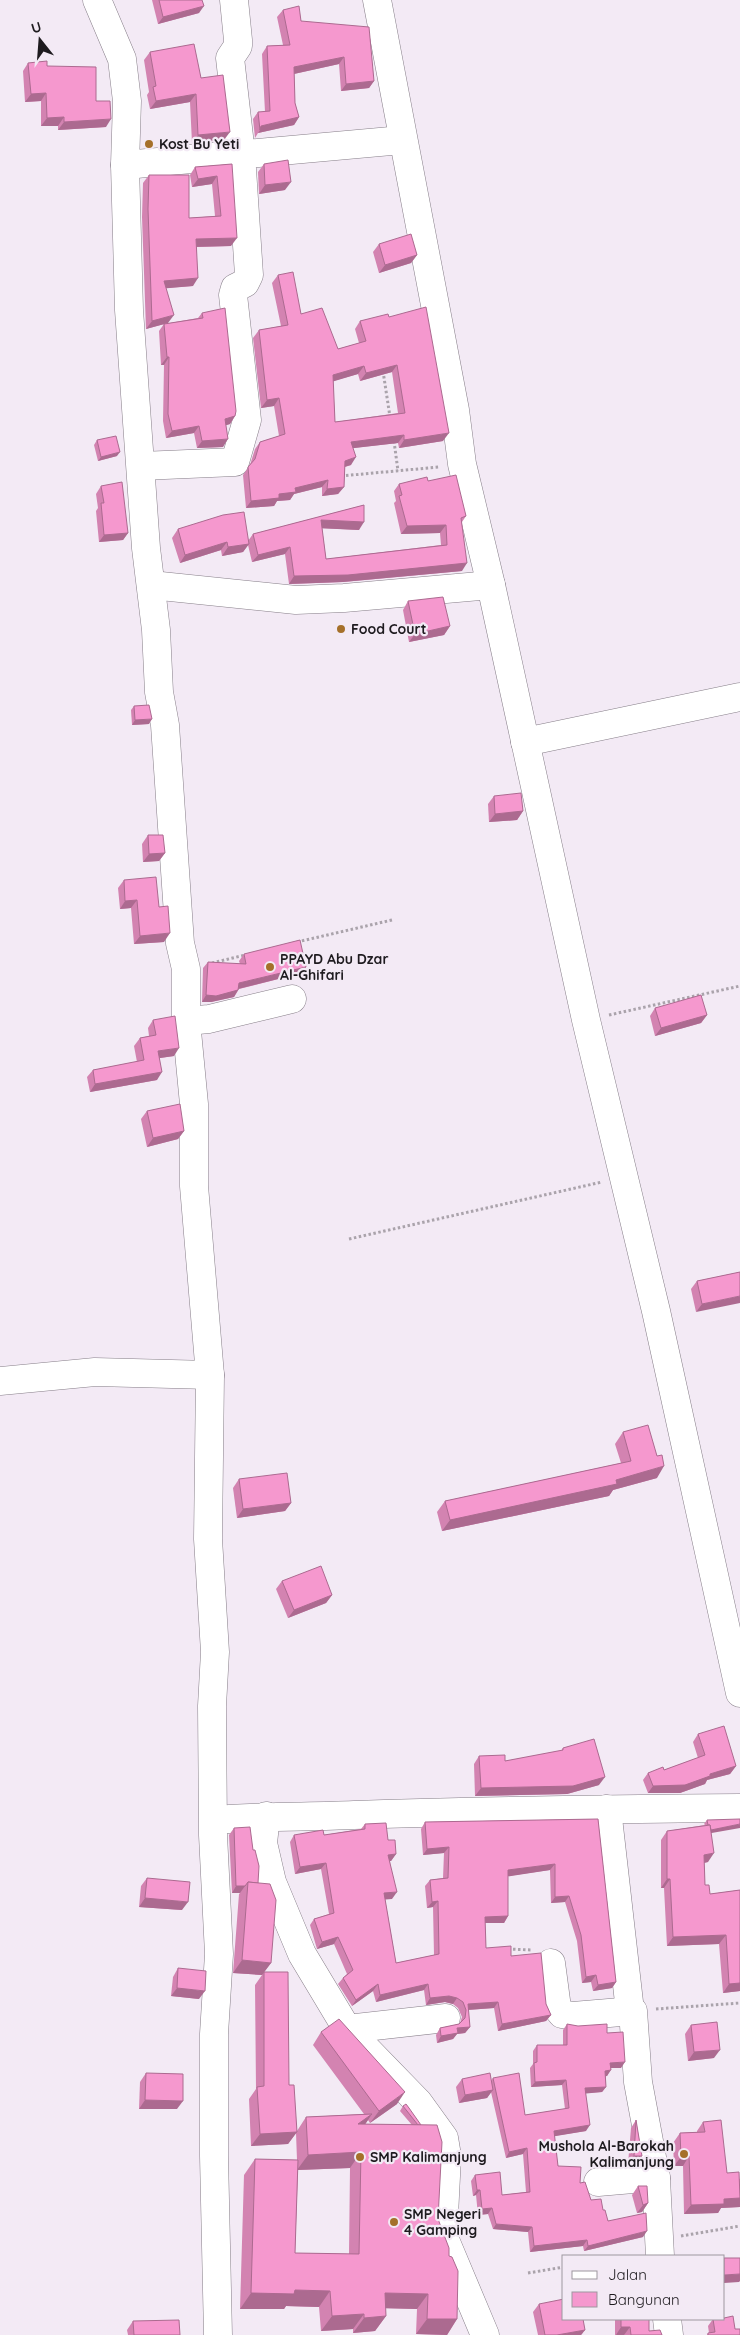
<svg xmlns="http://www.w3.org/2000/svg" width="740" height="2335" viewBox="0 0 740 2335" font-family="Quicksand,sans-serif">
<rect width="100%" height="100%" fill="#f3eaf5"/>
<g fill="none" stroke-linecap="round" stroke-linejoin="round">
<!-- minor casing -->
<g stroke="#867e88" stroke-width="29">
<g id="minor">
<polyline points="97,0 122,59 127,101 125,165 129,310 146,548 156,630 159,692 165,725 180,943 186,969 186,1021 194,1104 194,1186 210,1375 208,1539 215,1652 212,1706 213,1835 219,1954 214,2034 214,2156 218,2335"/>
<polyline points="377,0 455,410 462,464 491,585 586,1020 656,1311 740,1693"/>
<polyline points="125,165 402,140"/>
<polyline points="141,466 235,462 247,420 233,295 235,288 245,283 249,275 241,154 230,58 238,46 238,40 234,0"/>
<polyline points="151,585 296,600 344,598 491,585"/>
<polyline points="525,742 740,697"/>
<polyline points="186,1021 209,1019 292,999"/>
<polyline points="0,1381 95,1372 210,1375"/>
<polyline points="607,1809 630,2011"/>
<polyline points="266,1816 263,1843 272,1882 302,1954 347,2029 418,2102 444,2138 447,2156 443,2235 485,2335"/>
<path d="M214 1820C261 1816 307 1817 354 1815 483 1811 611 1809 740 1808"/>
<polyline points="551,1963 557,2008 562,2014 573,2016 633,2011 638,2082 656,2179 660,2256"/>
<polyline points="347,2029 446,2018"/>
<polyline points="598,2182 656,2177"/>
<polyline points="667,2319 669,2335"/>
</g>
</g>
<!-- path -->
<g stroke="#aaa3ab" stroke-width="3" stroke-dasharray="2.5 2.5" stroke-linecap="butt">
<polyline points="383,371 390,417"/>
<polyline points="394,441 398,471"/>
<polyline points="341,476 439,467"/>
<polyline points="297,942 392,920"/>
<polyline points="212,963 245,955"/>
<polyline points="609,1015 740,986"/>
<polyline points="349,1239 602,1182"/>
<polyline points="508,1949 532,1950"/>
<polyline points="656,2009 740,2003"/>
<polyline points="681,2236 740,2226"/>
<polyline points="528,2273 564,2267"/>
</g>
<!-- minor -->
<use href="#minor" stroke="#fff" stroke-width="28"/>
</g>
<!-- wall -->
<g fill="#d383b1" fill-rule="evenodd">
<polygon points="152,0 202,0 199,13 158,24"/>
<polygon points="283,10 301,21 374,81 369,88 341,91 339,64 294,74 295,103 299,117 294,125 258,133 255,138 253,119 258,112 265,112 262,54 267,46 283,45 277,17"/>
<polygon points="150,52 201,78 224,140 192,143 190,102 150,109 147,95 149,92 144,60"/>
<polygon points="28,63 47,66 96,101 106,127 58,130 58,126 41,126 41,101 25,102 23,71"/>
<polygon points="232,164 231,246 197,247 193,286 166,288 168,323 146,329 142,217 143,183 149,175 189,218 215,216 212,184 192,187 190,175 195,167"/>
<polygon points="264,164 285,190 259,194 258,172"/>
<polygon points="379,244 417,255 411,263 379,273 373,252"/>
<path d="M278 275 301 314 338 349 359 343 355 329 360 321 389 317 443 441 399 448 398 443 353 448 351 465 345 467 344 487 338 494 322 496V487L294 494 290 500 277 501 274 506 246 508 243 475 250 465 255 449 260 442 279 436 274 406 261 408 253 338 259 330 281 326 272 283ZM392 372 398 413 335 422 333 381 358 374 360 381Z"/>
<polygon points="202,313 235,416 230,424 226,425 223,447 197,448 194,433 166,438 163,421 164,365 161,365 159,331 164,324 198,318"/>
<polygon points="97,440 117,456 98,461 94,445"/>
<polygon points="428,481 466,516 462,522 462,571 343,582 289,584 285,554 252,562 248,545 243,552 222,556 221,550 180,563 172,538 178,529 248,541 253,534 364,505 359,530 322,528 326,559 441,545 440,533 401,534 394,503 396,501 394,491 399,484"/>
<polygon points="101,486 128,533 123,540 99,542 96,511 98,508 96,494"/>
<polygon points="408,601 450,626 444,635 409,642 403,610"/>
<polygon points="134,706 149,724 132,725 131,710"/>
<polygon points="494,796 523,811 517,820 489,822 488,804"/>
<polygon points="148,835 165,853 159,861 143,862 142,844"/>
<polygon points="124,880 164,942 134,944 131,908 120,909 118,888"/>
<polygon points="244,954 306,967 302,973 239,989 234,997 211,1002 202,1002 203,968 208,962 240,964 239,961"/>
<polygon points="655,1008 707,1015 701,1023 655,1036 650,1016"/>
<polygon points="153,1020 174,1056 160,1058 157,1080 90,1092 87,1077 93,1070 137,1062 134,1046 140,1038 149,1036 148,1028"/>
<polygon points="147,1111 184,1131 178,1139 147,1147 141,1119"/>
<polygon points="740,1272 696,1312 691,1289 697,1281"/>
<polygon points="623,1432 657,1478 613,1490 609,1496 442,1531 437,1512 445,1501 621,1463 615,1444"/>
<polygon points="239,1479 291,1503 285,1511 237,1518 233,1488"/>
<polygon points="282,1581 332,1595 326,1603 288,1618 276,1589"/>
<polygon points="698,1734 736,1766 730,1774 707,1780 705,1784 680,1793 648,1793 643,1780 648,1773 664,1770 698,1758 693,1742"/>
<polygon points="563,1748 599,1785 567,1794 475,1796 474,1764 479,1756 505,1761 561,1751"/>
<polygon points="598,1819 616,1982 612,1988 593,1991 591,1982 582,1983 577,1941 565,1902 551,1903 550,1870 508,1876 508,1916 504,1923 485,1923 486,1948 511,1956 546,2004 551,2015 546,2021 498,2031 494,2008 468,2010 470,2027 465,2033 457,2034 453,2039 437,2043 436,2035 440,2028 459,2024 460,2023 462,2017 458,2008 453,2004 445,2002 426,2005 424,1990 376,2002 373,1991 352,2006 338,1984 343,1978 347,1974 334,1944 317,1949 310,1925 314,1919 329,1914 321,1869 295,1874 290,1842 294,1835 324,1835 361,1829 365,1824 388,1840 396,1854 391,1861 390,1861 392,1899 385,1899 396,1963 434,1955 433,1907 427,1908 425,1886 430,1880 443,1878 444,1853 423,1855 421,1829 425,1822"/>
<polygon points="707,1820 711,1833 708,1862 704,1863 705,1885 710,1894 740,1890 740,1991 723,1993 719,1944 667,1946 664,1888 661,1888 661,1840 667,1831 705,1825 704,1824"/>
<path d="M234 1828 253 1850 271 1963 264 1972 289 2085 297 2131 306 2117 364 2114 313 2045 321 2032 397 2104 370 2123 368 2120 365 2124 412 2125 400 2111 403 2106 421 2125 438 2219 449 2256 457 2319 447 2335 416 2334 417 2309 385 2308 386 2316 375 2331 353 2333V2329L321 2331 319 2307 286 2306 284 2309H240L244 2175 255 2159 297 2160 296 2133 288 2144 251 2146 249 2099 256 2089 255 1985 262 1975 233 1973 239 1894 240 1893H232L229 1835ZM350 2168 349 2254 295 2253 298 2170Z"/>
<polygon points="147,1878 182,1910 139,1907 141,1886"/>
<polygon points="178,1968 199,1999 171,1996 173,1977"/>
<polygon points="567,2024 607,2033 621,2068 611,2068 607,2076 606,2076 606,2087 602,2092 586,2093 586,2131 554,2136 558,2166 580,2183 591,2200 603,2210 608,2221 643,2237 584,2251 583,2246 530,2252 528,2232 493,2229 488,2214 478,2215 476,2195 473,2196 471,2181 475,2175 502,2195 526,2192 523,2154 506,2158 491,2092 487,2098 459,2103 456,2087 462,2079 491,2081 493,2078 525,2115 565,2109 562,2085 531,2087 530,2068 533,2064 533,2051 537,2045 563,2045 563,2030"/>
<polygon points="691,2025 714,2058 688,2061 685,2034"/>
<polygon points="146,2073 177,2109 139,2109 140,2082"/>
<polygon points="636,2120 642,2156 637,2163 628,2164 631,2128"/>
<polygon points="703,2122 727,2173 740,2179 740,2207 721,2208 718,2213 684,2214 683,2166 674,2166 673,2143 680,2133 697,2132 697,2131"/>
<polygon points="638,2186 648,2203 642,2212 637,2213 632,2195"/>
<polygon points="539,2304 585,2330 581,2335 538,2335 533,2312"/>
<polygon points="615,2319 649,2319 649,2331 662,2335 615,2335"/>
<polygon points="713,2319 735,2329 740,2335 707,2335 708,2333 709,2333 708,2326"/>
<polygon points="133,2321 180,2335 128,2335 127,2330"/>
</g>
<!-- shaded-wall -->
<g fill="#ac6a90">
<polygon points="204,6 199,13 158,24 163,17"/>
<polygon points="344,57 339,64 289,75 294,67"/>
<polygon points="374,81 369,88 341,91 346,84"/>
<polygon points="46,93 41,101 25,102 31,94"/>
<polygon points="196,94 190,102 150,109 156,101"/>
<polygon points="64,117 58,126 41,126 47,118"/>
<polygon points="299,117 294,125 258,133 260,130 261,126"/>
<polygon points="111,119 106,127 58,130 64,122"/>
<polygon points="230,132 224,140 192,143 198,135"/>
<polygon points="217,176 212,184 192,187 198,179"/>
<polygon points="291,182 285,190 259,194 265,185"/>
<polygon points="237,238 231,246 191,247 196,239"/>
<polygon points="417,255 411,263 379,273 385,265"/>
<polygon points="198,278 193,286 158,289 164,281"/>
<polygon points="174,315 168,323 146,329 152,321"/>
<polygon points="167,357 169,357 164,365 161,365"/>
<polygon points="397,365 392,372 360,381 366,373"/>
<polygon points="364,366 358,374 328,383 333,375"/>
<polygon points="279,398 274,406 261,408 267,400"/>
<polygon points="235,416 230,424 220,427 225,419"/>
<polygon points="199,426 194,433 166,438 172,431"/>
<polygon points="449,433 443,441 399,448 404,440"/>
<polygon points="404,435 398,443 346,449 351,442"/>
<polygon points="228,439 223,447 197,448 202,441"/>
<polygon points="120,452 117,456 98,461 101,457"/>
<polygon points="356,457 351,465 340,468 345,461"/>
<polygon points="328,480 322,487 294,494 290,500 277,501 274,506 246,508 251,501 279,494 295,488"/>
<polygon points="344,487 338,494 322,496 327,489"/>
<polygon points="321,520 364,522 359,530 315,528"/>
<polygon points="446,525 440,533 401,534 407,526"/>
<polygon points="128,533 123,540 99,542 104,535"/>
<polygon points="227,542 221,550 180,563 185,555"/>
<polygon points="249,544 243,552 222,556 228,547"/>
<polygon points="290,547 285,554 252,562 258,555"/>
<polygon points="467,563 462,571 343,582 289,584 294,576"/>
<polygon points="450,626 444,635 409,642 415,634"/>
<polygon points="152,719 149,724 132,725 135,720"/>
<polygon points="523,811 517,820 489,822 495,814"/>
<polygon points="165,853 159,861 143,862 149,854"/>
<polygon points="137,900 131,908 120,909 125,901"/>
<polygon points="170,933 164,942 134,944 140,936"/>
<polygon points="306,967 302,973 234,990 239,983"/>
<polygon points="238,990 234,997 211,1002 202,1002 206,995"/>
<polygon points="707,1015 701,1023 655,1036 661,1028"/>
<polygon points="179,1048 174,1056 153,1059 158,1051"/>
<polygon points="162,1072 157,1080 90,1092 95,1084"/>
<polygon points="184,1131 178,1139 147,1147 153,1138"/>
<polygon points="740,1296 740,1303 696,1312 702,1304"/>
<polygon points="664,1466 657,1478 613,1490 609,1496 442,1531 450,1520 616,1480"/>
<polygon points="291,1503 285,1511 237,1518 243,1509"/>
<polygon points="332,1595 326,1603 288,1618 294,1610"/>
<polygon points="736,1766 730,1774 707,1780 705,1784 680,1793 648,1793 653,1786 710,1774"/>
<polygon points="605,1777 599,1785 567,1794 475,1796 481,1788"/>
<polygon points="740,1824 740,1828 706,1834 709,1830"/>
<polygon points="449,1847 444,1853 423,1855 427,1849"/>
<polygon points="714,1853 708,1862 698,1864 704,1855"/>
<polygon points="396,1854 391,1861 384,1861 388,1855"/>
<polygon points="326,1863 321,1869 295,1874 300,1867"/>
<polygon points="555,1864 550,1870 504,1877 508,1870"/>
<polygon points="667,1879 670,1879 664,1888 661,1888"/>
<polygon points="236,1886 245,1886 240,1893 232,1893"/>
<polygon points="397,1892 392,1899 379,1900 384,1893"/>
<polygon points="569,1896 565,1902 551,1903 555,1897"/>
<polygon points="145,1898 188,1902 182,1910 139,1907"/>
<polygon points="438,1901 433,1907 427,1908 432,1902"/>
<polygon points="508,1916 504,1923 480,1923 485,1917"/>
<polygon points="726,1935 719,1944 667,1946 673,1937"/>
<polygon points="338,1937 334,1944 317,1949 322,1942"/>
<polygon points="242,1960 271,1963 262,1975 233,1973"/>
<polygon points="596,1975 591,1982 582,1983 586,1977"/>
<polygon points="616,1982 612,1988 593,1991 598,1985"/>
<polygon points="740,1983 740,1991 723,1993 729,1984"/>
<polygon points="378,1984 373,1991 352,2006 356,2000"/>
<polygon points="428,1984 424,1990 376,2002 380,1995"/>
<polygon points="177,1988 205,1991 199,1999 171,1996"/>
<polygon points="449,1996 457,1998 453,2004 445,2002 426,2005 430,1998"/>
<polygon points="498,2002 494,2008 466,2010 468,2004"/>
<polygon points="551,2015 546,2021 498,2031 502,2024"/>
<polygon points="470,2027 465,2033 457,2034 453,2039 437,2043 441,2036 457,2028"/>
<polygon points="720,2050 714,2058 688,2061 694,2052"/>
<polygon points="625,2062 621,2068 606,2068 610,2063"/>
<polygon points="611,2070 607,2076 601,2077 605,2071"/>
<polygon points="566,2080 562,2085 531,2087 535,2082"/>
<polygon points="606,2087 602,2092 581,2094 585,2088"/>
<polygon points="493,2090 487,2098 459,2103 465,2095"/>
<polygon points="405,2092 397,2104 370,2123 379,2111"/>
<polygon points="145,2100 183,2101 177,2109 139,2109"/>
<polygon points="372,2114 362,2129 358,2124"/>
<polygon points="590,2125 586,2131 550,2137 554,2131"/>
<polygon points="297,2132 288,2144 251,2146 260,2134"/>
<polygon points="527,2148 523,2154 506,2158 509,2152"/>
<polygon points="361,2152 350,2168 297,2170 308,2155"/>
<polygon points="634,2156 642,2156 637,2163 628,2164"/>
<polygon points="689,2156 683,2166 674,2166 681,2157"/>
<polygon points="477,2190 480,2190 476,2195 473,2196"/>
<polygon points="740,2198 740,2207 721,2208 718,2213 684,2214 691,2205 724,2199"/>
<polygon points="648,2203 642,2212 637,2213 643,2205"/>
<polygon points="492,2208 488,2214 478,2215 482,2209"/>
<polygon points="496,2224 532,2227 528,2232 493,2229"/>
<polygon points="647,2231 643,2237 584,2251 588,2246"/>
<polygon points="587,2240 583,2246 530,2252 534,2246"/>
<polygon points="740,2274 740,2281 739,2282 724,2283 724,2275"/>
<polygon points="295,2290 330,2291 319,2307 286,2306 284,2309 240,2309 251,2293"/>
<polygon points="385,2293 428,2294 417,2309 374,2308"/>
<polygon points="364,2314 353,2329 321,2331 332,2316"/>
<polygon points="386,2316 375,2331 353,2333 364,2318"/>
<polygon points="427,2319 457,2319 447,2335 416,2334"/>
<polygon points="621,2327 630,2327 624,2335 616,2335"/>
<polygon points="585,2330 581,2335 557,2335"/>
</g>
<!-- building -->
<g fill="#f598ce" stroke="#ac6a90" fill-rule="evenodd">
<polygon points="159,0 202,0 204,6 163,17"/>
<polygon points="299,6 301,21 369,27 374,81 346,84 344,57 294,67 295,103 299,117 261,126 260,130 258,112 270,111 267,46 290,45 283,10"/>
<polygon points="194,44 201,78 223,75 230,132 198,135 196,94 156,101 153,87 156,86 150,52"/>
<polygon points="47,61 47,66 96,67 96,101 110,101 111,119 64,122 64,117 47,118 46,93 31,94 28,63"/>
<polygon points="288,160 291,182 265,185 264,164"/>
<polygon points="232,164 237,238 196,239 198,278 164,281 174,315 152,321 148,209 149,175 189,175 189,218 221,216 217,176 198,179 195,167"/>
<polygon points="411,234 417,255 385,265 379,244"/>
<path d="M293 272 301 314 322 308 338 349 366 341 360 321 388 314 389 317 426 307 449 433 404 440V435L351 442 356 457 345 461 344 487 327 489 328 480 295 488 296 492 279 494V498L251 501 248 467 255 459 260 442 285 434 279 398 267 400 259 330 288 325 278 275ZM397 365 405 413 335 422 333 375 364 366 366 373Z"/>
<polygon points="225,308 236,411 235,416 225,419 228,439 202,441 199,426 172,431 168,414 169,357 167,357 164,324 203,318 202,313"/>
<polygon points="116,436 120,452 101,457 97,440"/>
<polygon points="456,475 466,516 461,518 467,563 348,575 294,576 290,547 258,555 253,534 364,505 364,522 321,520 326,559 447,545 446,525 407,526 399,496 402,495 399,484 427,477 428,481"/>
<polygon points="122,482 128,533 104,535 101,503 104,503 101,486"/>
<polygon points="244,512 249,544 228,547 227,542 185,555 178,529 223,515"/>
<polygon points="443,597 450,626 415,634 408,601"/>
<polygon points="149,705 152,719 135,720 134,706"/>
<polygon points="521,793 523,811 495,814 494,796"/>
<polygon points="148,835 163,835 165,853 149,854"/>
<polygon points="156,877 159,907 168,906 170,933 140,936 137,900 125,901 124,880"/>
<polygon points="300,940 306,967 239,983 238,990 216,996 206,995 208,962 246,964 244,954"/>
<polygon points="701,995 707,1015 661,1028 655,1008"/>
<polygon points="175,1016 179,1048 158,1051 162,1072 95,1084 93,1070 144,1060 140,1038 156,1035 153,1020"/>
<polygon points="180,1104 184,1131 153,1138 147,1111"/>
<polygon points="740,1272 740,1296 702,1304 697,1281"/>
<polygon points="648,1425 657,1456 662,1455 664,1466 616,1480 617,1484 450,1520 445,1501 631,1461 623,1432"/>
<polygon points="287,1473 291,1503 243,1509 239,1479"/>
<polygon points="321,1566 332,1595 294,1610 282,1581"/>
<polygon points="724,1726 736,1766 710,1774 710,1776 685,1785 653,1786 648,1773 663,1767 664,1770 705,1755 698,1734"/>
<polygon points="594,1739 605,1777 573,1786 481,1788 479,1756 505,1755 505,1761 563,1750 563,1748"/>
<polygon points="598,1819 616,1982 598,1985 596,1975 586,1977 581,1935 569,1896 555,1897 555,1864 508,1870 508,1916 485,1917 486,1948 511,1946 511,1956 541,1953 546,2004 551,2015 502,2024 498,2002 468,2004 470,2027 457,2028 458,2033 441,2036 440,2028 459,2024 465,2018 466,2010 463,2002 457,1998 449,1996 430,1998 428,1984 380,1995 378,1984 356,2000 343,1978 353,1970 338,1937 322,1942 314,1919 334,1913 326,1863 300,1867 294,1835 323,1830 324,1835 365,1829 365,1824 386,1823 388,1840 395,1840 396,1854 388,1855 397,1892 384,1893 396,1963 439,1954 438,1901 432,1902 430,1880 448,1878 449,1847 427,1849 425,1822"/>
<polygon points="740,1819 740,1824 711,1830 710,1825 708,1825 707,1820"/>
<polygon points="710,1825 714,1853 704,1855 705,1885 709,1885 710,1894 740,1890 740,1983 729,1984 726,1935 673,1937 670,1879 667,1879 667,1831"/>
<polygon points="250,1827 253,1850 255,1850 259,1866 258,1883 248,1882 245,1886 236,1886 234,1828"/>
<polygon points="147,1878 190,1882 188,1902 145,1898"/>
<polygon points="248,1882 270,1884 276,1900 271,1963 242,1960"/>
<polygon points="178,1968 206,1971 205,1991 177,1988"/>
<polygon points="264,1972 288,1972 289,2085 294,2085 297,2132 260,2134 257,2087 264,2086"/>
<polygon points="339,2019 405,2092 379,2111 321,2032"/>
<polygon points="717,2022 720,2050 694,2052 691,2025"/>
<polygon points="567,2024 578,2026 607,2024 607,2033 623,2032 625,2062 610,2063 611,2070 605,2071 606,2087 585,2088 590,2125 554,2131 558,2166 581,2167 580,2183 585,2182 591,2200 601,2199 603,2210 605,2210 608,2221 646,2213 647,2231 588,2246 587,2240 534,2246 532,2227 496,2224 492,2208 482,2209 480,2190 477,2190 475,2175 500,2172 502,2195 530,2192 527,2148 509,2152 493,2078 519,2073 525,2115 569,2108 566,2080 535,2082 534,2063 537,2062 537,2045 567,2045"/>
<polygon points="146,2073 183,2074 183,2101 145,2100"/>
<polygon points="490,2073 493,2090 465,2095 462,2079"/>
<polygon points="406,2104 409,2108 421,2125 418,2125 403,2106"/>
<polygon points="372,2114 358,2124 437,2125 442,2142 438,2219 449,2248 449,2256 452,2257 458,2271 457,2319 427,2319 428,2294 385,2293 386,2316 364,2318 364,2314 332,2316 330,2291 295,2290 294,2294 251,2293 255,2159 298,2160 295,2253 359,2254 361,2152 308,2155 306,2117"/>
<polygon points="636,2120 642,2156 634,2156"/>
<polygon points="721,2120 727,2173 739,2172 740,2198 724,2199 724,2204 691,2205 689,2156 681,2157 680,2133 705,2132 703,2122"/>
<polygon points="638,2186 647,2186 648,2203 643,2205"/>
<polygon points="724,2258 740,2258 740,2274 724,2275"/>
<polygon points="564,2299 564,2319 583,2319 585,2330 557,2335 545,2335 539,2304"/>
<polygon points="733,2316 735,2329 740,2329 740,2335 708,2335 708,2333 715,2332 713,2319 724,2319 724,2318"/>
<polygon points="621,2319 649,2319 649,2331 660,2330 662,2335 631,2335 630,2327 621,2327"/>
<polygon points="179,2320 180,2335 134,2335 133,2321"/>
</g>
<!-- markers -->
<g fill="#a5702a" stroke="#f3eaf5" stroke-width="2">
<circle cx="149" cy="144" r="5"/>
<circle cx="341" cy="629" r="5"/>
<circle cx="270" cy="967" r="5"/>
<circle cx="684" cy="2154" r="5"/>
<circle cx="360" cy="2157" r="5"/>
<circle cx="394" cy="2222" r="5"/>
</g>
<g text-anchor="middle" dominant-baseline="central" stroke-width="4.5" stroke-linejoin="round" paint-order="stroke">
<!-- poi labels -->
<g font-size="14" font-weight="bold" fill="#1e1b1f" stroke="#f3eaf5" text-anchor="start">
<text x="159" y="144">Kost Bu Yeti</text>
<text x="351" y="629">Food Court</text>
<text x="280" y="959">PPAYD Abu Dzar<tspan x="280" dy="16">Al-Ghifari</tspan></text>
<text x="674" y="2146" text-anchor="end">Mushola Al-Barokah<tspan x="674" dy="16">Kalimanjung</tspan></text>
<text x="370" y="2157">SMP Kalimanjung</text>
<text x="404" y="2214">SMP Negeri<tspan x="404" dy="16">4 Gamping</tspan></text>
</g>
</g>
<!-- legend -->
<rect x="562" y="2255" width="162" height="65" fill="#f3eaf5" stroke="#9e979f"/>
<rect x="572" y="2271" width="25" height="8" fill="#ffffff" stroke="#9e979f"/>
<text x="608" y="2280" font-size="15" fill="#1e1b1f">Jalan</text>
<rect x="572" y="2292" width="25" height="15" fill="#f598ce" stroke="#9e979f"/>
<text x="608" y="2305" font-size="15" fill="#1e1b1f">Bangunan</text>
<!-- north arrow -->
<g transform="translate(40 40) rotate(343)" stroke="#f3eaf5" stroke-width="4" paint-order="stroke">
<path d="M0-4L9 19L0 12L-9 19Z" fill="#1e1b1f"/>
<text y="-8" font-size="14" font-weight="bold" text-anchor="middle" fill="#1e1b1f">U</text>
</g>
</svg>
